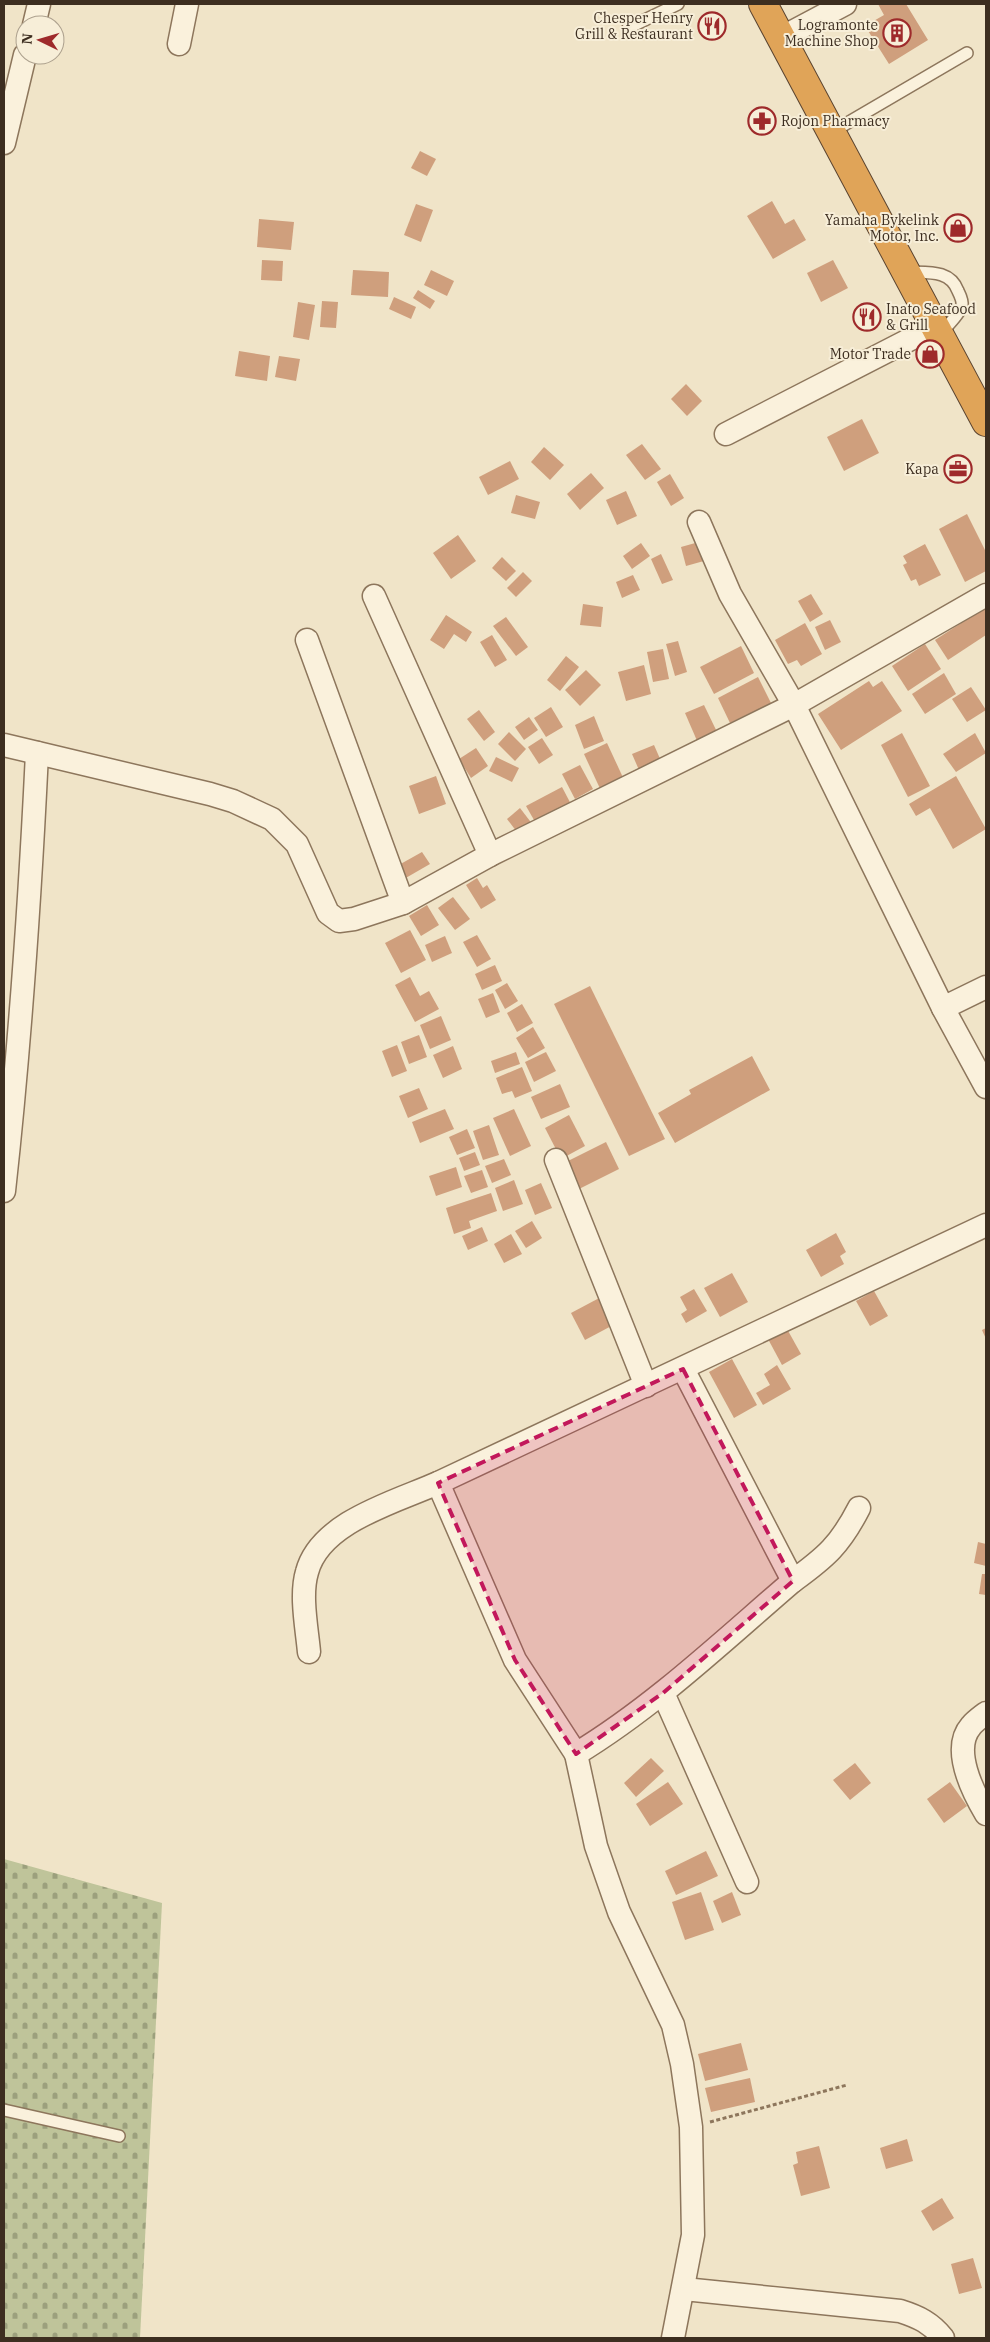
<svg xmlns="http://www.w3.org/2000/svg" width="990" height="2342" viewBox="0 0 990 2342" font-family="'IBM Plex Serif',serif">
<defs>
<pattern id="cemetery-stones" width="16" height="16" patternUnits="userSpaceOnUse" patternTransform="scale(1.25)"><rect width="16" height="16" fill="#bfc49a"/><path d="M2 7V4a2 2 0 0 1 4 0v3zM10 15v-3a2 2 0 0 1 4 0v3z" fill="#9ca07d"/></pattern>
</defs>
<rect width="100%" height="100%" fill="#f0e4c8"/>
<!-- cemetery -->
<polygon fill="url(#cemetery-stones)" points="4,1859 162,1903 140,2338 4,2338"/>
<!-- building -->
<g fill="#cf9f7d">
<polygon points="878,4 906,4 928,40 889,64 865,26 884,15"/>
<polygon points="420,151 436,159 427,176 411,168"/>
<polygon points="772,201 785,224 794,219 806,240 773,259 747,216"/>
<polygon points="416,204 433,210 421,242 404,235"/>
<polygon points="259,219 294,222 291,250 257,247"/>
<polygon points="262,260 283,261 282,281 261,280"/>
<polygon points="833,260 848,288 821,302 807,273"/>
<polygon points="353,270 389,272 388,297 351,295"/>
<polygon points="431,270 454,281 447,296 424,285"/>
<polygon points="418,290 435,301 430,309 413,298"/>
<polygon points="394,297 416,307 411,319 389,309"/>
<polygon points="322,301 338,302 336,328 320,327"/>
<polygon points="298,302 315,305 309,340 293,337"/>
<polygon points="239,351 270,356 267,381 235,376"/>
<polygon points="279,356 300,359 296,381 275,377"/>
<polygon points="686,384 702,401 687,416 671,399"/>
<polygon points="862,419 879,453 844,471 827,437"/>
<polygon points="642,444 661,469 645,480 626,455"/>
<polygon points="544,447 564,465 550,480 531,462"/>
<polygon points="510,461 519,479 488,495 479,477"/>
<polygon points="591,473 604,488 580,510 567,494"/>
<polygon points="670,474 684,498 671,506 657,482"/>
<polygon points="626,491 637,516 617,525 606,500"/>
<polygon points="516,495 540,502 535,519 511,513"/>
<polygon points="967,514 986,552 986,571 965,582 939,529"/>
<polygon points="458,535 476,561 451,579 433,553"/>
<polygon points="706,540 711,559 686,566 681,547"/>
<polygon points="641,543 650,556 632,569 623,556"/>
<polygon points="925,544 941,575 919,586 916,579 911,581 903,565 907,563 903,556"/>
<polygon points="661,554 673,580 662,584 651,559"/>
<polygon points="502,557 516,571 506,581 492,568"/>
<polygon points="523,572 532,581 516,597 507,588"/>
<polygon points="633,575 640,590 622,598 616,582"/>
<polygon points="811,594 823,614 810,622 798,601"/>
<polygon points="583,604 603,607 601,627 580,625"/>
<polygon points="986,607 986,635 948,660 935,640"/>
<polygon points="446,615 472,632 466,642 454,634 444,649 430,640"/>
<polygon points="506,617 528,647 516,656 493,626"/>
<polygon points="830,620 841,642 825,650 815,627"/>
<polygon points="805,623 822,654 801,666 797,660 788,664 775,640"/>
<polygon points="492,635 507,660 495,667 480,642"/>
<polygon points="678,641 687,672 675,676 666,644"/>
<polygon points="925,644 941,669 908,691 892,666"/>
<polygon points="741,646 754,673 714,694 700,667"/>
<polygon points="663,649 669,679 653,682 647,652"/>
<polygon points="566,656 579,667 560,691 547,680"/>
<polygon points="644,665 651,694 626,701 618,672"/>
<polygon points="586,670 601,685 580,706 565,690"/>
<polygon points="944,673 956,694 925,714 912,694"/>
<polygon points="758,677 771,703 730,723 718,698"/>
<polygon points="869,681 873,687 882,681 902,711 841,750 818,714"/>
<polygon points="971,687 986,710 967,722 952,699"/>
<polygon points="704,705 718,734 698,743 685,713"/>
<polygon points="551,707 563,727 546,737 534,718"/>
<polygon points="479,710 495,732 484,741 467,719"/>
<polygon points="594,716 604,741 584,749 575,725"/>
<polygon points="529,717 538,730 524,740 515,727"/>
<polygon points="509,732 526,749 515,761 498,744"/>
<polygon points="902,733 930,786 908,797 881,745"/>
<polygon points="975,733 986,753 956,772 943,754"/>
<polygon points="542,738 553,755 539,764 528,747"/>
<polygon points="607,743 626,784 603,795 584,754"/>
<polygon points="654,745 661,761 639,770 632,754"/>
<polygon points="476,748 488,766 471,778 459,759"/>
<polygon points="496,757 519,768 512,782 489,771"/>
<polygon points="580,765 593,789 575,799 562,774"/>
<polygon points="436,776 446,804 419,814 409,786"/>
<polygon points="956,776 986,829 953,849 930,808 916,816 909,804"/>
<polygon points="562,787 573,808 538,827 526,806"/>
<polygon points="520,808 533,825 520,836 507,819"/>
<polygon points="422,852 430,864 404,879 397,866"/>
<polygon points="477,878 483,888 487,885 496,900 481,909 466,885"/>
<polygon points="453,897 470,919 455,930 438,908"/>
<polygon points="427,905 439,925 421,936 409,916"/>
<polygon points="410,930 426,960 401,973 385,943"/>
<polygon points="477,935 491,959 477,967 463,942"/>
<polygon points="445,936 452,953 432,962 425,945"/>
<polygon points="495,965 502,981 482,990 475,974"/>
<polygon points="410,977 420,996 429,991 439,1009 415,1022 395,985"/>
<polygon points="507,983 518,1001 505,1009 495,990"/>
<polygon points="590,986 665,1139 629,1156 554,1004"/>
<polygon points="493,993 500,1012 486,1018 478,999"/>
<polygon points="522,1004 533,1023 517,1032 507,1013"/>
<polygon points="441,1016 451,1040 430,1049 420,1025"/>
<polygon points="533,1027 545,1048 528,1058 516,1038"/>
<polygon points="419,1035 427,1057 409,1064 401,1042"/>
<polygon points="397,1045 407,1071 392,1077 382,1051"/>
<polygon points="453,1046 462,1069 443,1078 433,1055"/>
<polygon points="516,1052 520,1064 495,1073 491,1061"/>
<polygon points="546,1052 556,1071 534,1082 525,1062"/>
<polygon points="752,1056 770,1090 675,1143 658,1113 691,1094 689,1090"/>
<polygon points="522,1067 532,1091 515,1098 512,1091 502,1094 496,1078"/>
<polygon points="560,1084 570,1107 541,1119 531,1097"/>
<polygon points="419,1088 428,1109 408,1118 399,1096"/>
<polygon points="445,1109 454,1129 420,1143 412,1122"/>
<polygon points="514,1109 531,1146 510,1156 493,1118"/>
<polygon points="569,1115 585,1146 561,1159 545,1128"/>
<polygon points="489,1125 499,1155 483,1160 473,1131"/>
<polygon points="467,1129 475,1148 457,1155 449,1137"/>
<polygon points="606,1142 619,1169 579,1189 566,1162"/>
<polygon points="475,1152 480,1165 464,1171 459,1158"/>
<polygon points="504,1159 511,1175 492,1183 485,1166"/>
<polygon points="456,1167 462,1187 436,1196 429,1176"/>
<polygon points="482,1170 488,1187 471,1193 464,1176"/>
<polygon points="514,1180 523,1204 503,1211 495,1188"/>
<polygon points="541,1183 552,1208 535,1215 525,1190"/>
<polygon points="491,1193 497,1211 469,1221 471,1228 454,1234 446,1208"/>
<polygon points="532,1221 542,1238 526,1248 515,1231"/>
<polygon points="482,1227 488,1241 468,1250 462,1236"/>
<polygon points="836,1233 846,1252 840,1256 844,1264 821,1277 806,1250"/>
<polygon points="511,1234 522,1254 504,1263 494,1244"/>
<polygon points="732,1273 748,1302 720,1317 704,1288"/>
<polygon points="694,1289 707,1311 686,1323 681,1314 687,1310 680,1297"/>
<polygon points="874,1291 888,1316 870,1326 856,1301"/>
<polygon points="603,1296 617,1323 585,1340 571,1313"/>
<polygon points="986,1328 986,1339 982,1330"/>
<polygon points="787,1329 801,1354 782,1365 768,1339"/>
<polygon points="732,1359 757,1405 734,1418 709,1372"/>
<polygon points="777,1365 791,1389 763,1405 756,1393 770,1385 764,1374"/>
<polygon points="978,1542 986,1544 986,1566 974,1563"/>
<polygon points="982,1574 986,1574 986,1595 979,1594"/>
<polygon points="651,1758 664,1771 636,1797 624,1783"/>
<polygon points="855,1763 871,1783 850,1800 833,1780"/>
<polygon points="668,1782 683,1804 650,1826 636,1804"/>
<polygon points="950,1782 967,1806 944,1823 927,1799"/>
<polygon points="706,1851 718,1876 676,1895 665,1871"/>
<polygon points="701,1892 714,1930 685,1940 672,1902"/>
<polygon points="732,1892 741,1915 722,1923 713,1901"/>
<polygon points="741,2043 748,2070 705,2081 698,2054"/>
<polygon points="750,2078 755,2102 711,2112 705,2088"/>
<polygon points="907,2139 913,2161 886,2169 880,2148"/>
<polygon points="819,2146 830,2188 801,2196 793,2165 798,2163 796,2152"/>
<polygon points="942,2198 954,2218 933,2231 921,2211"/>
<polygon points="973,2258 982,2288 959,2294 951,2264"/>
</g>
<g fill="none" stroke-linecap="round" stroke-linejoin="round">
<!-- lane casing -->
<g stroke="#8d765c" stroke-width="14">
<g id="lane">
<polyline points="628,28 678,4"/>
<polyline points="832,132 967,53"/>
<path d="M907 272C927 273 950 269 958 291 960 295 963 301 962 306 959 315 946 327 940 334"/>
<polyline points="4,2110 119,2136"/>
</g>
</g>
<!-- street casing -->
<g stroke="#8d765c" stroke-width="25">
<g id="street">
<polyline points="34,25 39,4"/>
<polyline points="781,38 845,4"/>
<polyline points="179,44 187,4"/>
<polyline points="4,143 25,55"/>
<polyline points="726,434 936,326"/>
<polyline points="699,522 730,594 794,705 943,1008 986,1087"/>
<polyline points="374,596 490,855"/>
<polyline points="307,640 403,903"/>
<polyline points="4,745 210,794 233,801 272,819 297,844 328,913 339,921 354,919 403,903 490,855 794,705 986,595"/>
<polyline points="943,1008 986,987"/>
<polyline points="556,1160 646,1386"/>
<path d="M4 1191C20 1046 30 899 37 753"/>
<path d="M683 1369 793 1581C826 1557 840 1545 859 1508"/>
<path d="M438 1483 515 1660 576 1754C655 1706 723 1641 793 1581"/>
<path d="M309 1652C307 1629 300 1595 307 1572 320 1522 395 1502 438 1483L986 1225"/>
<polyline points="663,1693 747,1882"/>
<path d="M986 1713C981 1717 975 1721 971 1726 951 1749 973 1792 986 1814"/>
<polyline points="576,1754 596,1846 619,1912 673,2025 682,2064 691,2127 693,2235 673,2338"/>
<path d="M684 2289 900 2311C919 2317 931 2323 943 2338"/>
</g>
</g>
<!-- highway casing -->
<g stroke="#5b4430" stroke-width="30">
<polyline id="highway" points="763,4 986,422"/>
</g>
<!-- path -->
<polyline stroke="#8d765c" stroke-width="3" stroke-dasharray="4 2.5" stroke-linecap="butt" points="710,2122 847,2085"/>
<!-- lane -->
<use href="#lane" stroke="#faf1dc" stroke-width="11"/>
<!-- street -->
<use href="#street" stroke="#faf1dc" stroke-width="22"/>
<!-- highway -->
<use href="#highway" stroke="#e0a458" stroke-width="28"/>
</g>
<!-- marked area -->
<path fill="#c2185b" fill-opacity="0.2" stroke="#c2185b" stroke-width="4" stroke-dasharray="10 6" stroke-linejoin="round" d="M683 1369 793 1581 663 1693 576 1754 515 1660 438 1483Z"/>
<!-- icons -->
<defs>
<g id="restaurant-ring" transform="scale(1.4375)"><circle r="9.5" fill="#f7eed8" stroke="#9e2a2b" stroke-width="1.5"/><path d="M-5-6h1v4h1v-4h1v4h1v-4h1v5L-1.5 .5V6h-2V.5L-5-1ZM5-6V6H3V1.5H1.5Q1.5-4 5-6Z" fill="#9e2a2b"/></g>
<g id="building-ring" transform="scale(1.4375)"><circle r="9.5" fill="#f7eed8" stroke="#9e2a2b" stroke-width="1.5"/><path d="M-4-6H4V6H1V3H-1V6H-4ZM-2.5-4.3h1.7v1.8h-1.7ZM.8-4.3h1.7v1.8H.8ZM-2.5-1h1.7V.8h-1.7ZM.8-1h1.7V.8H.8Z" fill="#9e2a2b"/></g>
<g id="pharmacy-ring" transform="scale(1.4375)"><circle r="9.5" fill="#f7eed8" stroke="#9e2a2b" stroke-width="1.5"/><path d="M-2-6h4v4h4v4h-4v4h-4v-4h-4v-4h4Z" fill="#9e2a2b"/></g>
<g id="shop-ring" transform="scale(1.4375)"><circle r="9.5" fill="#f7eed8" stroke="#9e2a2b" stroke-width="1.5"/><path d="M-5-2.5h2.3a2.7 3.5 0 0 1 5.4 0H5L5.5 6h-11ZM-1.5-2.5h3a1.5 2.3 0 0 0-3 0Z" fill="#9e2a2b"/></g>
<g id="office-ring" transform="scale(1.4375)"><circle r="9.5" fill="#f7eed8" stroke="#9e2a2b" stroke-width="1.5"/><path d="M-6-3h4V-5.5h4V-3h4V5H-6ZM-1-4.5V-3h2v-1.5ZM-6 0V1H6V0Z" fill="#9e2a2b"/></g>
</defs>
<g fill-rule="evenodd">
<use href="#restaurant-ring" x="712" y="26"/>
<use href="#building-ring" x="897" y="33"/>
<use href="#pharmacy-ring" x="762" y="121"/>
<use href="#shop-ring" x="958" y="228"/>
<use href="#restaurant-ring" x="867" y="317"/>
<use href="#shop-ring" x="930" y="354"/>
<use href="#office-ring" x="958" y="469"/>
</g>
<g text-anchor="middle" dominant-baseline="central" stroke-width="4" stroke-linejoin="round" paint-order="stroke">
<!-- poi labels -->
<g font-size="14" fill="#3d2e20" stroke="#f7eed8" text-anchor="end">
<text x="693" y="18">Chesper Henry<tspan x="693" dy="16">Grill &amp; Restaurant</tspan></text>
<text x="878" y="25">Logramonte<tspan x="878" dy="16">Machine Shop</tspan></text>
<text x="781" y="121" text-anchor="start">Rojon Pharmacy</text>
<text x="939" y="220">Yamaha Bykelink<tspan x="939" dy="16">Motor, Inc.</tspan></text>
<text x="886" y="309" text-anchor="start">Inato Seafood<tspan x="886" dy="16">&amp; Grill</tspan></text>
<text x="911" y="354">Motor Trade</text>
<text x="939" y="469">Kapa</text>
</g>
</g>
<!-- border -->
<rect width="990" height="2342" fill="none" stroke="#3d2e20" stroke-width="10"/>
<!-- north arrow -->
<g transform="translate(40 40) rotate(275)"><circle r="24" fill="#f7eed8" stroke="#ada18e"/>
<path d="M0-4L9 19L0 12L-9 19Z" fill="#9e2a2b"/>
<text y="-8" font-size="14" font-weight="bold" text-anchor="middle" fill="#3d2e20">N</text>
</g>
</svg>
